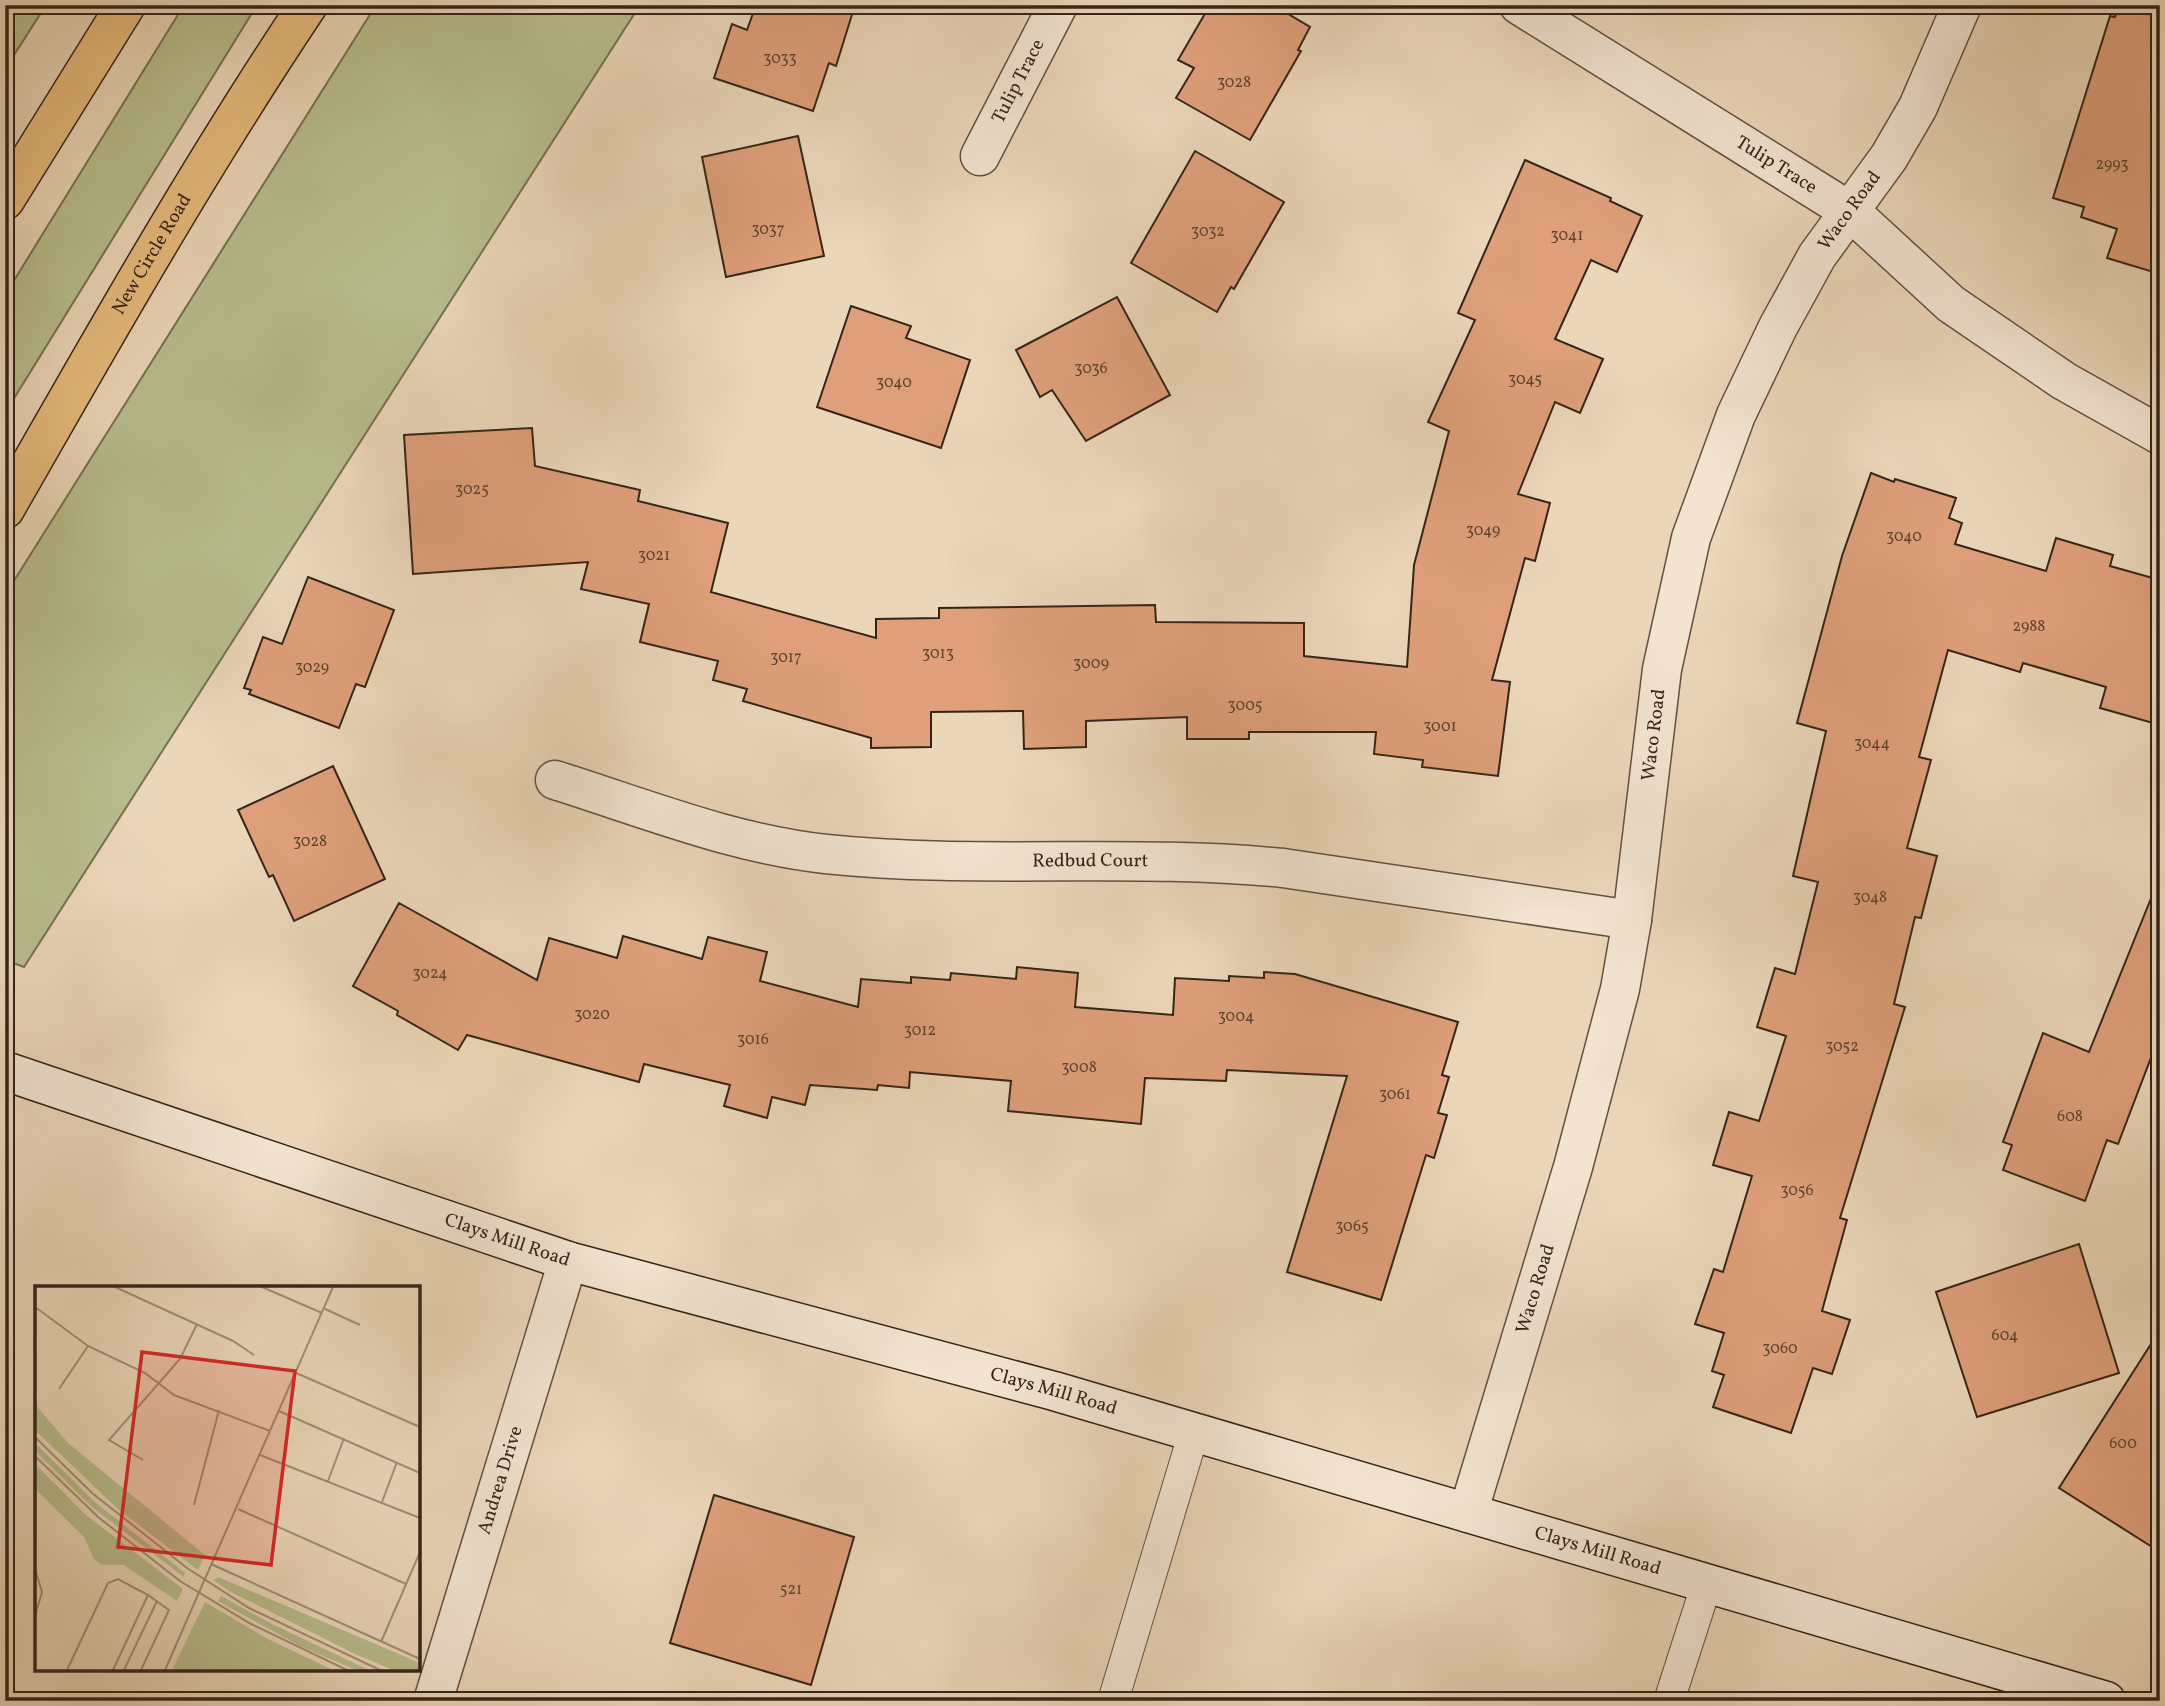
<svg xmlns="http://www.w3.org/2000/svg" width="2165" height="1706" viewBox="0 0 2165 1706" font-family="Vollkorn,serif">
<rect width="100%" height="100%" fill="#ebd6b8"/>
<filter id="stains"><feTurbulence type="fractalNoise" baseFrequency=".00286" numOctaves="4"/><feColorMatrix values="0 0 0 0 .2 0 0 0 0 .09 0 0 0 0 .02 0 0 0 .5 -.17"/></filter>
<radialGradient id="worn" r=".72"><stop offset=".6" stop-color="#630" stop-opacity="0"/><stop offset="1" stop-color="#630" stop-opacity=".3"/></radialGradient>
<!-- green -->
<g fill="#b8bd8e" stroke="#767154" stroke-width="2">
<polygon points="5,5 46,5 5,69"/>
<polygon points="184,5 257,5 5,413 5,295"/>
<polygon points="376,5 640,5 24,967 5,960 5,595"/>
</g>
<!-- building -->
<g fill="#de9f7a" stroke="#352519" stroke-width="2">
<polygon points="756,5 855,5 836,66 829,63 813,111 714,78 732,24 747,30"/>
<polygon points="1210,5 1273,5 1310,27 1298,50 1301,51 1250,140 1176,98 1194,68 1178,60"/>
<polygon points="2118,5 2160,5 2160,274 2107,258 2117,229 2081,217 2084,207 2053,198 2110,16 2115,17"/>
<polygon points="798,136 824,256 726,277 702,157"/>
<polygon points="1195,151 1284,202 1234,289 1231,287 1217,312 1131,263"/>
<polygon points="1525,160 1611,198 1610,201 1642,216 1617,272 1591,260 1555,339 1603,359 1580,413 1555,402 1518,494 1550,503 1535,561 1525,558 1492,680 1510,682 1498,776 1422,767 1423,760 1374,754 1376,732 1249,732 1249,739 1187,739 1187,717 1086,721 1086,747 1024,749 1023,711 931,712 931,747 871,748 871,738 743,701 747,689 713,680 718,661 640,642 649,604 581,589 588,562 413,574 404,435 532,428 535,466 640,490 638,501 728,523 711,592 876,638 876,619 939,618 939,608 1155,605 1156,622 1304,623 1304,656 1407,667 1414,565 1449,431 1428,422 1475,320 1458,313"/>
<polygon points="1117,297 1170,395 1086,441 1052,390 1040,397 1016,350"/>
<polygon points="851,306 911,326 906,338 970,360 941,448 817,407"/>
<polygon points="1871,473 1894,482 1895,479 1956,498 1949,518 1962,523 1955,544 2046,571 2056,538 2113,555 2110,566 2160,580 2160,725 2100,708 2106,687 2023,663 2020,672 1948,650 1919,757 1931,760 1907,848 1937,856 1921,918 1915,917 1894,1004 1905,1007 1840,1218 1847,1220 1822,1311 1850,1320 1832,1374 1813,1368 1791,1433 1713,1407 1724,1375 1712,1371 1724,1333 1695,1324 1714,1269 1723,1272 1752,1176 1713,1165 1729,1112 1759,1121 1786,1036 1757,1027 1775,968 1795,974 1818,882 1793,876 1826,731 1797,723 1842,556"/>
<polygon points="308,577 394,610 365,687 356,684 339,728 249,694 251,690 244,688 263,637 282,644"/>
<polygon points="333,766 385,879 294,921 273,875 269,877 238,810"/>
<polygon points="2158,881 2160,1034 2118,1144 2107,1140 2085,1201 2003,1170 2012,1145 2003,1142 2043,1033 2089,1052"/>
<polygon points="399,903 537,980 549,938 617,958 623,936 702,959 708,937 767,952 760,981 858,1007 861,979 911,983 911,977 950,980 951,973 1016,979 1017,967 1078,973 1075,1007 1173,1015 1175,978 1229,981 1229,976 1264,978 1264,972 1295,974 1458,1022 1442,1075 1449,1077 1438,1113 1447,1115 1434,1158 1426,1155 1381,1300 1287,1272 1347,1076 1227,1070 1226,1081 1145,1078 1141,1124 1008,1111 1011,1081 910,1072 909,1088 878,1085 877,1090 810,1085 805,1105 772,1097 767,1118 724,1106 730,1085 644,1064 639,1082 467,1035 458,1050 397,1015 398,1011 353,986"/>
<polygon points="2079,1244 2119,1373 1977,1417 1936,1292"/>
<polygon points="2160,1330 2160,1552 2059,1488"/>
<polygon points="714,1495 854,1537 811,1685 670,1643"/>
</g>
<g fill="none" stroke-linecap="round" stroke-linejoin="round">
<!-- lane casing -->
<g stroke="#625141" stroke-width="32">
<g id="lane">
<polyline points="1113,1701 1194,1432"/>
<polyline points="1669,1701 1707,1583"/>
</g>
</g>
<!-- street casing -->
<g stroke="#625141" stroke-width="41">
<g id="street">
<path id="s1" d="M1519 5 1851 212 1951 304 2064 381 2160 435"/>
<path id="s2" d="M980 156 1058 5"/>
<path id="s3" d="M555 780C644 808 733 844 826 854 978 870 1132 853 1283 868L1632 920"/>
<path id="s4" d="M1468 1513 1573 1167 1620 989 1632 920 1662 669 1691 538 1736 415 1778 327 1817 256 1889 157 1918 107 1962 5"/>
<path id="s5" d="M433 1701 568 1261"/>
</g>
</g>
<!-- secondary casing -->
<g stroke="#352519" stroke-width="41">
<g id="secondary">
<path id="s6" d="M5 1071 568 1261 1054 1391 2106 1701"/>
</g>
</g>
<!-- highway casing -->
<g stroke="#352519" stroke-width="41">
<g id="highway">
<polyline points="5,200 126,5"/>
<path id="s7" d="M5 509C102 339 199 168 308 5"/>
</g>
</g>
<!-- lane -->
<use href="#lane" stroke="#f2e4d1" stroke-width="30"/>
<!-- street -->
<use href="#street" stroke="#f2e4d1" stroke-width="38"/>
<!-- secondary -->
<use href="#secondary" stroke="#f2e4d1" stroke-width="38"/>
<!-- highway -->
<use href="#highway" stroke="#e6bb7c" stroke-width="38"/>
</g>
<g text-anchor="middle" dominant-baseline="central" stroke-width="5" stroke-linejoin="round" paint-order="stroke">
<!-- number labels -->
<g font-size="16" fill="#5f4431">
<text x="780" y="59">3033</text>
<text x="1234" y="83">3028</text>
<text x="2112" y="165">2993</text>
<text x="768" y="230">3037</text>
<text x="1208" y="232">3032</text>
<text x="1567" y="236">3041</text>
<text x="1091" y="369">3036</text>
<text x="1525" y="380">3045</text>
<text x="894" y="383">3040</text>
<text x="472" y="490">3025</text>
<text x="1483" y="531">3049</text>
<text x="1904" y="537">3040</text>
<text x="654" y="556">3021</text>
<text x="2029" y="627">2988</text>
<text x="938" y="654">3013</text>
<text x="786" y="658">3017</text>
<text x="1091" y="664">3009</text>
<text x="312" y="668">3029</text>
<text x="1245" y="706">3005</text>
<text x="1440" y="727">3001</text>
<text x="1872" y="744">3044</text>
<text x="310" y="842">3028</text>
<text x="1870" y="898">3048</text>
<text x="430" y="974">3024</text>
<text x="592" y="1015">3020</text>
<text x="1236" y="1017">3004</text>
<text x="920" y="1031">3012</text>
<text x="753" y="1040">3016</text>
<text x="1842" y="1047">3052</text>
<text x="1079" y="1068">3008</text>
<text x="1395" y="1095">3061</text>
<text x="2070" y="1117">608</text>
<text x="1797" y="1191">3056</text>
<text x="1352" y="1227">3065</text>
<text x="2005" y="1336">604</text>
<text x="1780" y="1349">3060</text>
<text x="2123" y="1444">600</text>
<text x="791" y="1590">521</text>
</g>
<!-- street labels -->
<g font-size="19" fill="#352519" stroke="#f2e4d1">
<text stroke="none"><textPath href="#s2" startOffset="84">Tulip Trace</textPath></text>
<text stroke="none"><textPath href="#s1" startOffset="303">Tulip Trace</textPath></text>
<text stroke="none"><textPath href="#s4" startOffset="1368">Waco Road</textPath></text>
<text stroke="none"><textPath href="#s7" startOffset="294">New Circle Road</textPath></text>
<text stroke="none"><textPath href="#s4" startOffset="802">Waco Road</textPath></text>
<text stroke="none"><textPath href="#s3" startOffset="546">Redbud Court</textPath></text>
<text stroke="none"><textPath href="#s6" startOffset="530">Clays Mill Road</textPath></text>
<text stroke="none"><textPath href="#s4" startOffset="234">Waco Road</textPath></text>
<text stroke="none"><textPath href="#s6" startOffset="1097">Clays Mill Road</textPath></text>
<text stroke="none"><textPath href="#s5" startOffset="231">Andrea Drive</textPath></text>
<text stroke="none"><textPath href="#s6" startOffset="1664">Clays Mill Road</textPath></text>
</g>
</g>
<!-- overview -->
<g transform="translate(35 1286)">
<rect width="385" height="385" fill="#ebd6b8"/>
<path d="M0 118 33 157 170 269 163 284 84 224 2 146ZM0 157 61 217 150 287 149 291 57 221 0 165ZM0 178 52 230 148 303 142 315 89 279H67L59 273 49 251 0 203ZM183 291 385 377V384H358L320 368 194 305 179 294ZM186 310 237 338 334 384H321L265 360 183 315ZM170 316 233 353 298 384H137Z" fill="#b8bd8e"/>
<path fill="none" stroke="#a28f78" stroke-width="2" d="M80 1 198 55 219 69M227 1 287 27M0 21 53 60 110 87 139 109 235 145M288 22 325 39M261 87 385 141M24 103 53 60M244 125 385 187M0 151 57 207 152 282 214 322 345 384M225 169 385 232M0 170 63 231 145 295 216 338 312 384M108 174 74 154 145 73 162 38M293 195 309 152M347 216 362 176M159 219 184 124M203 223 371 298M176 278 385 373M0 283 7 306 0 330M346 356 385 266M32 384 73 297 83 293 113 309 78 384M89 384 122 315M106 384 134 324 113 309M130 384 298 1"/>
<path fill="#d62828" fill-opacity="0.15" stroke="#d62828" stroke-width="3.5" d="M107 66 260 85 236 279 83 261Z"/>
<rect width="385" height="385" fill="none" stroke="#352519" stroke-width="3.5"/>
</g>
<!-- margin -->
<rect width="2165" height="1706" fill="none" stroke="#ebd6b8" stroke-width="28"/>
<rect x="7" y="7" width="2151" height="1692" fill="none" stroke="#352519" stroke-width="3.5"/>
<rect x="14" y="14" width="2137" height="1678" fill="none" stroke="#352519" stroke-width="2"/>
<rect width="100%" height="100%" filter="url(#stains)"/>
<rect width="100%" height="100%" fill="url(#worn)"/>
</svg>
